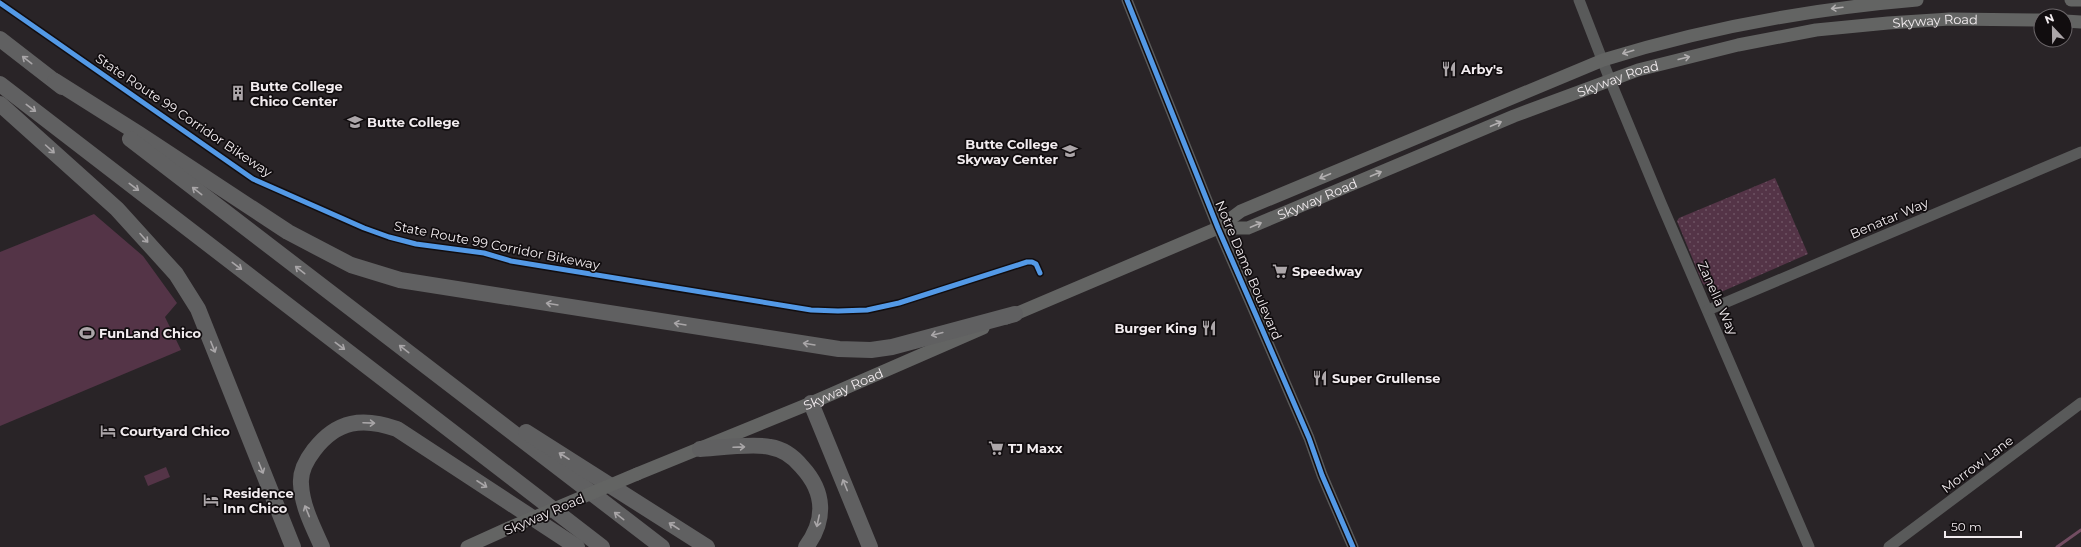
<svg xmlns="http://www.w3.org/2000/svg" width="2081" height="547" viewBox="0 0 2081 547" font-family="Montserrat,sans-serif">
<defs>
<pattern id="grass-dots" width="8" height="8" patternUnits="userSpaceOnUse"><rect width="8" height="8" fill="#543447"/><path d="M2 2h.1M6 6h.1" fill="none" stroke="#6d5262" stroke-width="1.8" stroke-linecap="round"/></pattern>
</defs>
<rect width="100%" height="100%" fill="#292427"/>
<!-- grass -->
<polygon fill="url(#grass-dots)" points="1775,178 1808,254 1721,292 1703,284 1677,221 1679,218"/>
<!-- garden -->
<g fill="#543447">
<polygon points="94,214 143,256 177,303 165,317 181,350 0,426 0,252"/>
<polygon points="166,467 170,477 148,486 144,476"/>
</g>
<g fill="none" stroke-linecap="round" stroke-linejoin="round">
<!-- stream -->
<polyline stroke="#724d62" stroke-width="3" points="2057,547 2081,530"/>
<!-- minor -->
<g stroke="#595a5a" stroke-width="11">
<polyline points="1127,0 1218,228 1262,329 1309,438 1322,475 1353,547"/>
<polyline points="1579,0 1610,80 1661,203 1809,547"/>
<polyline points="1708,310 2081,152"/>
<polyline points="1889,547 2081,403"/>
</g>
<!-- major -->
<g stroke="#636463" stroke-width="13">
<polyline points="2071,0 2081,0"/>
<polyline points="2065,21 2081,22"/>
<path id="s1" d="M1218 228H1248L1514 116 1638 70 1738 45 1816 30 1888 23 1950 19 2041 20"/>
<path d="M1006 318 1218 228 1241 211 1603 60C1706 28 1810 9 1917 0"/>
<path id="s2" d="M637 474 811 403 983 328"/>
<polyline points="467,547 509,528"/>
</g>
<!-- highway -->
<g stroke="#606061" stroke-width="16">
<polyline points="0,39 62,87"/>
<polyline points="55,81 139,134 288,232 351,265 400,280 839,349 871,350 892,347 1015,314"/>
<polyline points="0,84 602,547"/>
<polyline points="0,104 117,209 176,274 198,309 293,547"/>
<polyline points="130,139 662,547"/>
<polyline points="811,403 870,547"/>
<polyline points="526,432 707,547"/>
<path d="M700 449C717 448 754 443 770 447 783 449 794 457 802 467 825 492 826 520 806 547"/>
<path d="M322 547C313 527 302 506 301 484 300 472 307 459 314 450 337 420 363 417 397 429L577 547"/>
</g>
<!-- major-bridge -->
<polyline stroke="#636463" stroke-width="13" points="509,528 637,474"/>
<!-- cycleway casing -->
<g stroke="#110d0f" stroke-width="8">
<g id="cycleway">
<polyline points="1127,0 1218,228 1262,329 1309,438 1322,475 1353,547"/>
<polyline points="0,3 253,179 364,228 389,237 416,244 484,253 511,261 811,310 838,311 867,310 899,303 1027,262 1032,262 1036,264 1040,273"/>
</g>
</g>
<!-- cycleway -->
<use href="#cycleway" stroke="#5399e6" stroke-width="5"/>
</g>
<!-- one-way arrows -->
<defs><path id="oneway-shaft" d="M-6 0H5M1.5-3L5.5 0L1.5 3" fill="none" stroke-width="1.6" stroke-linecap="round" stroke-linejoin="round"/></defs>
<g stroke="#b2afb0">
<use href="#oneway-shaft" transform="translate(1837 8) rotate(173)"/>
<use href="#oneway-shaft" transform="translate(1628 52) rotate(163)"/>
<use href="#oneway-shaft" transform="translate(1684 58) rotate(-14)"/>
<use href="#oneway-shaft" transform="translate(1496 124) rotate(-23)"/>
<use href="#oneway-shaft" transform="translate(1376 174) rotate(-23)"/>
<use href="#oneway-shaft" transform="translate(1325 176) rotate(157)"/>
<use href="#oneway-shaft" transform="translate(1256 225) rotate(-23)"/>
</g>
<g stroke="#a9a6a8">
<use href="#oneway-shaft" transform="translate(27 60) rotate(-142)"/>
<use href="#oneway-shaft" transform="translate(31 108) rotate(37)"/>
<use href="#oneway-shaft" transform="translate(50 149) rotate(42)"/>
<use href="#oneway-shaft" transform="translate(134 187) rotate(37)"/>
<use href="#oneway-shaft" transform="translate(197 191) rotate(-142)"/>
<use href="#oneway-shaft" transform="translate(144 238) rotate(48)"/>
<use href="#oneway-shaft" transform="translate(237 266) rotate(37)"/>
<use href="#oneway-shaft" transform="translate(300 270) rotate(-142)"/>
<use href="#oneway-shaft" transform="translate(552 304) rotate(-171)"/>
<use href="#oneway-shaft" transform="translate(680 324) rotate(-171)"/>
<use href="#oneway-shaft" transform="translate(937 334) rotate(166)"/>
<use href="#oneway-shaft" transform="translate(809 344) rotate(-171)"/>
<use href="#oneway-shaft" transform="translate(340 346) rotate(37)"/>
<use href="#oneway-shaft" transform="translate(213 347) rotate(68)"/>
<use href="#oneway-shaft" transform="translate(404 349) rotate(-142)"/>
<use href="#oneway-shaft" transform="translate(369 423) rotate(2)"/>
<use href="#oneway-shaft" transform="translate(739 447) rotate(-2)"/>
<use href="#oneway-shaft" transform="translate(564 456) rotate(-147)"/>
<use href="#oneway-shaft" transform="translate(261 468) rotate(68)"/>
<use href="#oneway-shaft" transform="translate(482 484) rotate(33)"/>
<use href="#oneway-shaft" transform="translate(845 485) rotate(-112)"/>
<use href="#oneway-shaft" transform="translate(307 511) rotate(-112)"/>
<use href="#oneway-shaft" transform="translate(619 516) rotate(-142)"/>
<use href="#oneway-shaft" transform="translate(818 521) rotate(102)"/>
<use href="#oneway-shaft" transform="translate(674 526) rotate(-147)"/>
</g>
<!-- icons -->
<defs>
<g id="restaurant-bare" transform="scale(1.2)"><path d="M-5-6h1v4h1v-4h1v4h1v-4h1v5L-1.5 .5V6h-2V.5L-5-1ZM5-6V6H3V1.5H1.5Q1.5-4 5-6Z" fill="#aca6a9" stroke="#110d0f" stroke-width="2.5" paint-order="stroke"/></g>
<g id="building-bare" transform="scale(1.2)"><path d="M-4-6H4V6H1V3H-1V6H-4ZM-2.5-4.3h1.7v1.8h-1.7ZM.8-4.3h1.7v1.8H.8ZM-2.5-1h1.7V.8h-1.7ZM.8-1h1.7V.8H.8Z" fill="#aca6a9" stroke="#110d0f" stroke-width="2.5" paint-order="stroke"/></g>
<g id="university-bare" transform="scale(1.2)"><path d="M0-5L7-2L0 1L-7-2ZM-4 1L0 2.5L4 1V4Q0 6-4 4Z" fill="#aca6a9" stroke="#110d0f" stroke-width="2.5" paint-order="stroke"/></g>
<g id="supermarket-bare" transform="scale(1.2)"><path d="M-6-5.5h2.5l.6 2H6L4.5 2H-2.5L-4.4-4H-6ZM-1.5 3.2a1.3 1.3 0 1 0 .1 0ZM3 3.2a1.3 1.3 0 1 0 .1 0Z" fill="#aca6a9" stroke="#110d0f" stroke-width="2.5" paint-order="stroke"/></g>
<g id="stadium-bare" transform="scale(1.2)"><path d="M0-5a6.5 5 0 1 0 0 10a6.5 5 0 1 0 0-10ZM-3.5-1.8h7v3.6h-7Z" fill="#aca6a9" stroke="#110d0f" stroke-width="2.5" paint-order="stroke"/></g>
<g id="hotel-bare" transform="scale(1.2)"><path d="M-6-4.5h1.5V1H6V5H4.5V3h-9V5H-6ZM-4 0a1.8 1.8 0 1 1 3.6 0ZM.5 0V-2.5h3Q6-2.5 6 0Z" fill="#aca6a9" stroke="#110d0f" stroke-width="2.5" paint-order="stroke"/></g>
</defs>
<g fill-rule="evenodd">
<use href="#restaurant-bare" x="1449" y="69"/>
<use href="#building-bare" x="238" y="93"/>
<use href="#university-bare" x="355" y="122"/>
<use href="#university-bare" x="1070" y="151"/>
<use href="#supermarket-bare" x="1280" y="271"/>
<use href="#restaurant-bare" x="1209" y="328"/>
<use href="#stadium-bare" x="87" y="333"/>
<use href="#restaurant-bare" x="1320" y="378"/>
<use href="#hotel-bare" x="108" y="431"/>
<use href="#supermarket-bare" x="996" y="448"/>
<use href="#hotel-bare" x="211" y="500"/>
</g>
<g text-anchor="middle" dominant-baseline="central" stroke-width="3.5" stroke-linejoin="round" paint-order="stroke">
<!-- street labels -->
<g font-size="13" fill="#f2ecef" stroke="#110d0f">
<text stroke="none"><textPath href="#s1" startOffset="753">Skyway Road</textPath></text>
<text stroke="none"><textPath href="#s1" startOffset="429">Skyway Road</textPath></text>
<text transform="translate(184 115) rotate(34)">State Route 99 Corridor Bikeway</text>
<text stroke="none"><textPath href="#s1" startOffset="105">Skyway Road</textPath></text>
<text transform="translate(1889 218) rotate(-23)">Benatar Way</text>
<text transform="translate(497 245) rotate(11)">State Route 99 Corridor Bikeway</text>
<text transform="translate(1249 270) rotate(67)">Notre Dame Boulevard</text>
<text transform="translate(1718 298) rotate(66)">Zanella Way</text>
<text stroke="none"><textPath href="#s2" startOffset="223">Skyway Road</textPath></text>
<text transform="translate(1977 464) rotate(-37)">Morrow Lane</text>
<text transform="translate(544 514) rotate(-23)">Skyway Road</text>
</g>
<!-- poi labels -->
<g font-size="13" font-weight="bold" fill="#f2ecef" stroke="#110d0f" text-anchor="start">
<text x="1461" y="69">Arby's</text>
<text x="250" y="86">Butte College<tspan x="250" dy="15">Chico Center</tspan></text>
<text x="367" y="122">Butte College</text>
<text x="1058" y="144" text-anchor="end">Butte College<tspan x="1058" dy="15">Skyway Center</tspan></text>
<text x="1292" y="271">Speedway</text>
<text x="1197" y="328" text-anchor="end">Burger King</text>
<text x="99" y="333">FunLand Chico</text>
<text x="1332" y="378">Super Grullense</text>
<text x="120" y="431">Courtyard Chico</text>
<text x="1008" y="448">TJ Maxx</text>
<text x="223" y="493">Residence<tspan x="223" dy="15">Inn Chico</tspan></text>
</g>
</g>
<!-- north arrow -->
<g transform="translate(2053 28) rotate(338)"><circle r="19" fill="#110d0f" stroke="#6b6669"/>
<path d="M0-3L7 15L0 10L-7 15Z" fill="#aca6a9"/>
<text y="-6" font-size="11" font-weight="bold" text-anchor="middle" fill="#f2ecef">N</text>
</g>
<!-- scale -->
<path d="M1945 531v6h76v-6" fill="none" stroke="#f2ecef" stroke-width="2"/>
<text x="1951" y="531" font-size="12" fill="#f2ecef" stroke="#110d0f" stroke-width="3" paint-order="stroke">50 m</text>
</svg>
